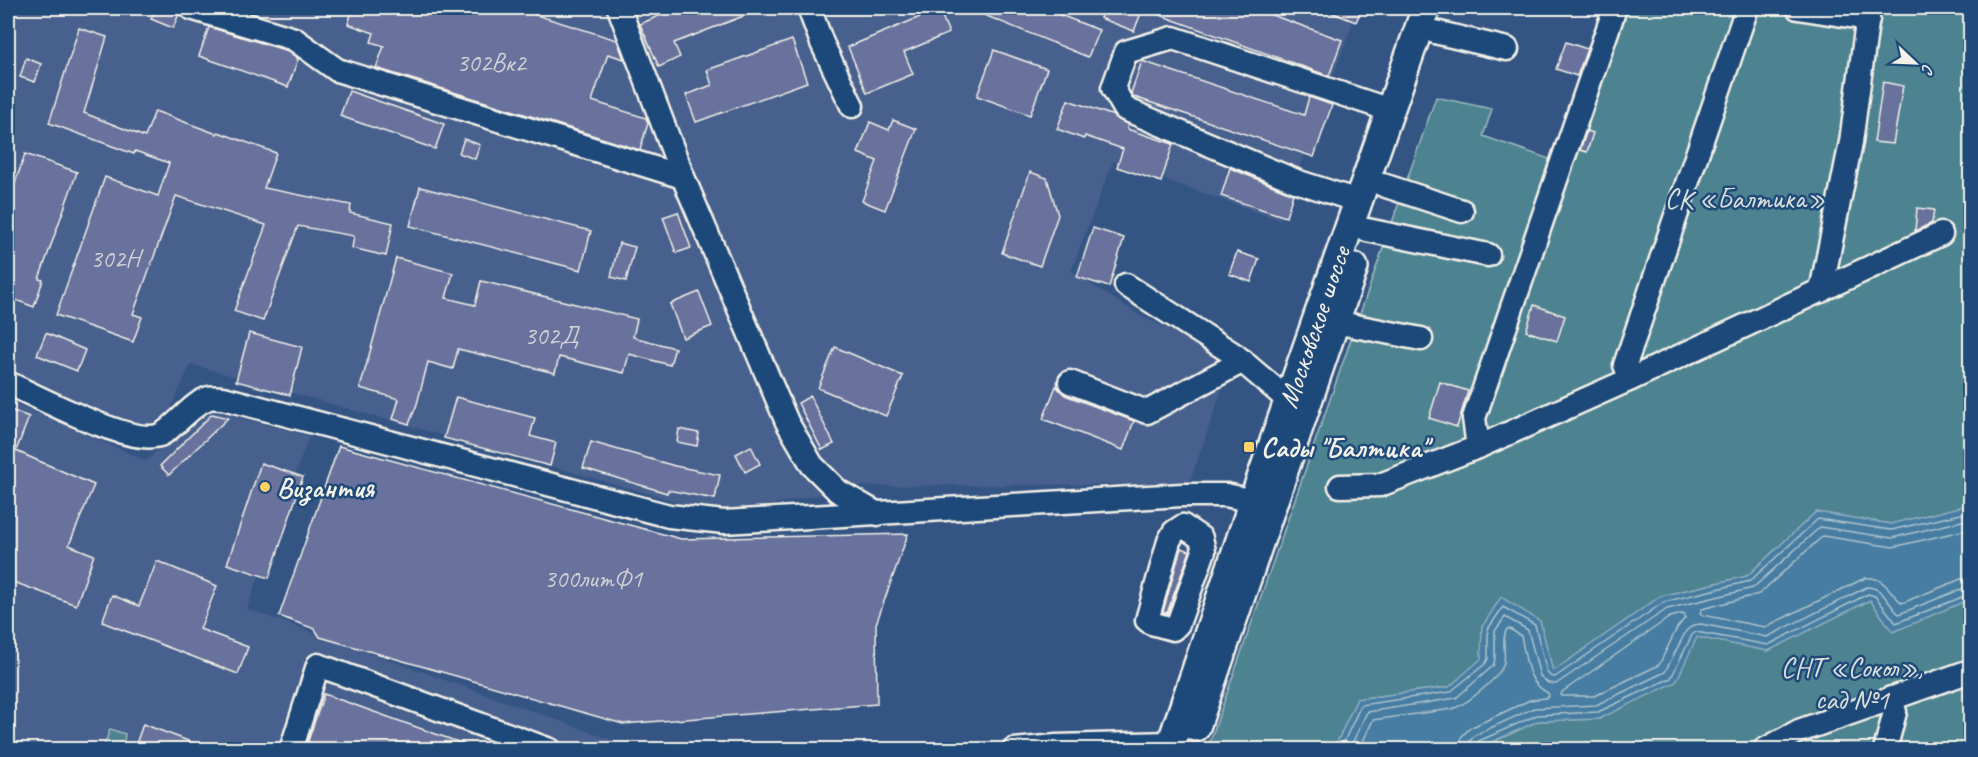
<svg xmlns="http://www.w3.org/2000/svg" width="1978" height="757" viewBox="0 0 1978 757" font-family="Caveat,sans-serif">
<rect width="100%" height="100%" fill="#345584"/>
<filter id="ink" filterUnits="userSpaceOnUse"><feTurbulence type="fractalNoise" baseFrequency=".0167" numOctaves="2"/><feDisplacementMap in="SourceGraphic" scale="12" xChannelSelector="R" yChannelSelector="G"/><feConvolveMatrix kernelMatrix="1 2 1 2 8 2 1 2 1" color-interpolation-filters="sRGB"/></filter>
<g filter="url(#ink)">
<!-- built -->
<g fill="#47618d">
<polygon points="8,8 1358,8 1280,220 1113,161 1071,271 1142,317 1233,358 1189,484 860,486 756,508 702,509 191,364 167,416 147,425 127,425 8,371"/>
<polygon points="8,400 146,461 204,408 309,436 247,609 621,743 651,749 8,749"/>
</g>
<!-- green -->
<g fill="#4d8391" stroke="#a0babc" stroke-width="1.5">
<polygon points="1597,8 1970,8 1970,507 1968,505 1891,524 1816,512 1747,576 1661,596 1553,672 1540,621 1482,627 1482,659 1449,687 1357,699 1334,749 1207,750 1436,97 1492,109 1483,136 1555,161 1608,11"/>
<polygon points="1970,599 1970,749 1476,750 1538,721 1599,719 1697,637 1768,651 1870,600 1893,631"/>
<polygon points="110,729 125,734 123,749 103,749"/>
</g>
<!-- water -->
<polygon fill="#467da2" stroke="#8cabbe" stroke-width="1.5" points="1968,505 1970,507 1970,599 1893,632 1870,600 1768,651 1697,637 1676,682 1599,719 1538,721 1476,749 1334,749 1357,699 1449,687 1481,659 1482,627 1501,597 1540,621 1553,671 1661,596 1747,576 1816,512 1891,524"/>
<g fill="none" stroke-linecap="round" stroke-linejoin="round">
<!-- shore -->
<g stroke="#aec3cc" stroke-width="1.5">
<path d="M1970 529 1893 547 1823 536 1759 594 1702 609 1700 613 1702 615 1765 627 1865 578C1885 576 1889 592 1902 603L1961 579 1970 578"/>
<polygon points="1682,614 1685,615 1685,618 1677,628 1659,665 1594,696 1561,696 1562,692 1670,617"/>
<polyline points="1340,750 1361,705 1450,692 1485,664 1488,659 1488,629 1503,607 1535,625 1547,672 1550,676 1555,677 1664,602 1750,581 1818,519 1891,530 1970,512"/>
<polyline points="1349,750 1367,712 1456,698 1493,666 1495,659 1495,631 1505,617 1528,630 1540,676 1548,683 1556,684 1667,609 1753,588 1820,527 1892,538 1970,519"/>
<path d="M1359 750 1373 720 1452 709C1466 705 1502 676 1504 662 1506 651 1501 638 1507 629H1510L1521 636C1526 657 1526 683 1548 693L1549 696 1546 698 1530 700 1470 728 1462 736 1459 750"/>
<path d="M1468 750 1469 742 1475 735 1534 708 1596 705 1665 672 1686 631 1693 625 1701 624 1767 637 1867 587C1884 587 1888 605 1899 614L1964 588 1970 587"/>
<polyline points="1475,750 1476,745 1479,741 1537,715 1598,712 1671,678 1692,635 1696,632 1768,645 1868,594 1875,596 1896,623 1970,594"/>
</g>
</g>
<!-- building -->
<g fill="#67729c" stroke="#f4f1e8" stroke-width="1.5">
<polygon points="156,8 164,8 179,14 173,28 151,19"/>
<polygon points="353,8 514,8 617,40 624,59 608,54 592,101 646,118 648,123 640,150 376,68 384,46 371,42 374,33 348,24"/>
<polygon points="677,8 764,8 674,43 680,57 659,67 640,24"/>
<polygon points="967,8 1042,8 1099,30 1088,57"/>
<polygon points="1104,8 1143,8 1134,31 1100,18"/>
<polygon points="1144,8 1252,8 1342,40 1329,76 1143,9"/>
<polygon points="1320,8 1362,8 1356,22"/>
<polygon points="939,9 949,33 904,52 913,74 867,93 848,47"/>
<polygon points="209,27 288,51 298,59 288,87 199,56"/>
<polygon points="79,28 107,37 84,113 145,137 155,111 217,134 218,132 276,153 264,188 351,205 350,213 393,223 386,256 352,248 354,236 298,226 263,321 234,311 266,225 176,196 133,314 142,317 133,342 56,315 105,177 158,196 169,163 135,151 134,154 49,123"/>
<polygon points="792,40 807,82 696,122 686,95 712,85 707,70"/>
<polygon points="1566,42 1587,49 1577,76 1556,69"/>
<polygon points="994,50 1047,69 1030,115 977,96"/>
<polygon points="26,58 41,64 35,82 20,77"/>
<polygon points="1142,61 1304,115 1309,97 1332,105 1314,157 1134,97 1131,93"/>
<polygon points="1883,82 1903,86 1893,144 1874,142"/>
<polygon points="349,91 444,124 435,149 340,116"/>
<polygon points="1068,100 1114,116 1128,125 1127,129 1173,144 1161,182 1117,167 1123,149 1085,136 1084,139 1057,129"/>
<polygon points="893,120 916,129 885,210 862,201 877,161 858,153 870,122 889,130"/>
<polygon points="1587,131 1593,133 1587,152 1580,150"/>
<polygon points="464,139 480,145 475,159 459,153"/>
<polygon points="25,154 77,172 39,279 43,280 34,307 8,297 8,204"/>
<polygon points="1230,168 1293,194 1286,217 1221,196"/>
<polygon points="1030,172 1047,178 1058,215 1040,266 1002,253"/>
<polygon points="420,187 591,231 581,270 410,226"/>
<polygon points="1917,208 1934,210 1932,223 1915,231"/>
<polygon points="678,212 691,248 676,253 663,217"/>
<polygon points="1093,228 1124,238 1109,287 1077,277"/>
<polygon points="619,243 635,247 626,281 611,277"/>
<polygon points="1237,252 1259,259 1251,282 1229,274"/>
<polygon points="396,258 453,273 446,298 475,305 481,281 637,319 633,337 675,348 670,365 629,354 624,373 559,357 555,373 458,349 453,369 428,362 417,404 409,424 393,419 399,399 360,388"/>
<polygon points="699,292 712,326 683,338 670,304"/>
<polygon points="1534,305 1565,316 1557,341 1526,331"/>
<polygon points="46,333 85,350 77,371 37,355"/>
<polygon points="249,333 302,347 290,395 236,381"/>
<polygon points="835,347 903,376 886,416 818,388"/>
<polygon points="1440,382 1468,391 1457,427 1429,418"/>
<polygon points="1056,386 1065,395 1134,421 1123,450 1043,419"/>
<polygon points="810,396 834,444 822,450 798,403"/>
<polygon points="456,397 535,418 530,436 556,443 550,466 444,438"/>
<polygon points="8,409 29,417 16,451 94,485 69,545 94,555 76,605 8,580"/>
<polygon points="212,414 228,418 169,475 160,466"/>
<polygon points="679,429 699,433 697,446 677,442"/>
<polygon points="591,442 675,466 720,475 715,499 668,490 667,493 583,468"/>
<polygon points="339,446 681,539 908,534 876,624 877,704 623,724 320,637 315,629 279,616"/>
<polygon points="751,446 760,464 745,472 736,454"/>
<polygon points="261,463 303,477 269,578 227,564"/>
<polygon points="1181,548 1190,551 1167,613 1163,612"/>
<polygon points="157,561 217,586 200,629 248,647 238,674 102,622 112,595 139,606"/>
<polygon points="324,694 475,748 475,750 305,750"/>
<polygon points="143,724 207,748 207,750 134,750"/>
</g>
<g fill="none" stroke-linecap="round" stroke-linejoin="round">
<!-- minor casing -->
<g stroke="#f4f1e8" stroke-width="27">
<g id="minor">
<polyline points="191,8 294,39 337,70 683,177"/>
<polyline points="619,8 683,177 787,422 812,465 838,491 878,514"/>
<polyline points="809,8 822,43 852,106"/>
<polyline points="1798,8 1868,19"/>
<polyline points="1435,32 1507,49"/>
<polyline points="1383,185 1462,211"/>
<polyline points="1358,201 1296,181 1125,109 1113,88 1126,52 1173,38 1390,110"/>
<polyline points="1367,230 1488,255"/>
<polyline points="1126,285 1235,355 1288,400"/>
<polyline points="1821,291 1851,142 1869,8"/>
<polyline points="1335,322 1421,339"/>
<polyline points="1631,379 1625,365 1747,8"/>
<polyline points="1070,382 1147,412 1243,361"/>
<path d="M8 383C37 396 135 449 162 434 176 426 194 402 209 398 213 397 219 398 223 398L669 516 724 522 1182 495H1226L1253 501"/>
<polyline points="1478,447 1474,418 1615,8"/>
<polyline points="1340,486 1380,485 1478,447 1631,379 1941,234"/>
<polygon points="1183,526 1201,538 1204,551 1178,624 1173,629 1151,623 1147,620 1169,541 1174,532"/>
<polyline points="291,750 318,665 550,750"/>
<polyline points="1014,750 1056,746 1171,743"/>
<polyline points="1764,750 1799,731 1970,671"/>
<polyline points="1885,750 1895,712 1891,698"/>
</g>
</g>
<!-- major casing -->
<g stroke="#f4f1e8" stroke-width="32">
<g id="major">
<polyline points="1196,727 1354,267"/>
<polyline points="1169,750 1259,484 1426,8"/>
</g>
</g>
<!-- minor -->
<use href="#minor" stroke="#1f4a7a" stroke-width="22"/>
<!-- major -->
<use href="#major" stroke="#1f4a7a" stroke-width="27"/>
</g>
</g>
<!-- markers -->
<g fill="#ffd166" stroke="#1f4a7a" stroke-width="2">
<rect x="1243" y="441" width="12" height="12" rx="3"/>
<circle cx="265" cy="487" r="6"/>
</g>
<g text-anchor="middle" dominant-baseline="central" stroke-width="5" stroke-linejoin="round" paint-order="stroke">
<!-- number labels -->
<g font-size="26" fill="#d1d1d5">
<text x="491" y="62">302Вк2</text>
<text x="115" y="258">302Н</text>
<text x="551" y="335">302Д</text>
<text x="593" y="578">300литФ1</text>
</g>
<!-- park labels -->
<g font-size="28" fill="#dbe0db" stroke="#1f4a7a">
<text x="1745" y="198">СК «Балтика»</text>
<text x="1852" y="667">СНТ «Сокол»,<tspan x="1852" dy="32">сад №1</tspan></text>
</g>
<!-- street labels -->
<g font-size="28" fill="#f4f1e8" stroke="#1f4a7a">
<text transform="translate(1314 327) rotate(-71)">Московское шоссе</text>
</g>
<!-- poi labels -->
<g font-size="28" font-weight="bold" fill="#f4f1e8" stroke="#1f4a7a" text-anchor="start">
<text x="1261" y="447">Сады "Балтика"</text>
<text x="277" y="487">Византия</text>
</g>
</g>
<!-- margin -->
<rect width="1978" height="757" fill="none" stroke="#1f4a7a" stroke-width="30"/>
<rect x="15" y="15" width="1948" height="727" fill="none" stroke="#f4f1e8" stroke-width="2" filter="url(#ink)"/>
<!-- north arrow -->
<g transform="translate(1915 63) rotate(113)" stroke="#1f4a7a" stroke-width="4.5" paint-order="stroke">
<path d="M0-4.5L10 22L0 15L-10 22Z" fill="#f4f1e8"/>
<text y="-9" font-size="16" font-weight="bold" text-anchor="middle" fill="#f4f1e8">С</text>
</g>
</svg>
